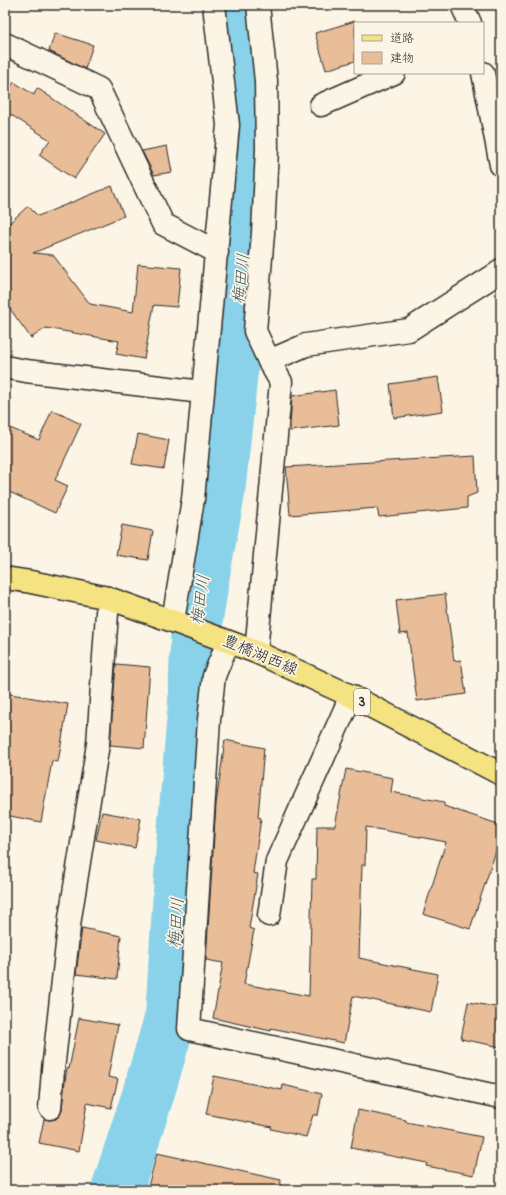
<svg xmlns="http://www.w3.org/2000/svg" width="506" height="1195" viewBox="0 0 506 1195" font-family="'Indie Flower','Klee One',sans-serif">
<rect width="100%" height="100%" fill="#fcf5e5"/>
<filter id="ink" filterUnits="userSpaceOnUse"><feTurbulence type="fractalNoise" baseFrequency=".025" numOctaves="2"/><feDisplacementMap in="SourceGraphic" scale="8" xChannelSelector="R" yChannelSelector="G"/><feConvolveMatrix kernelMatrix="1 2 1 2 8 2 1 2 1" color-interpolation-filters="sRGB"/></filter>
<g filter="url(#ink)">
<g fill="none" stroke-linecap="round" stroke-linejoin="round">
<!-- river -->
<polyline stroke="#89d2ea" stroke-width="52" points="117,1190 148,1095 171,1016 182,845 194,702 197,619 205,568 219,493 251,193 251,98 239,5"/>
</g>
<!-- building -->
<g fill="#e9bd98" stroke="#2b2b2b">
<polygon points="355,21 355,61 326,70 315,33"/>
<polygon points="55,33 93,45 85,69 49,51"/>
<polygon points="14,82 34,95 37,88 105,134 74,179 39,155 50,140 5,111 5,95"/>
<polygon points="167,146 172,172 154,175 142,151"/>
<polygon points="112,186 124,216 33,253 53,255 90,304 133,312 138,264 181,268 177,307 154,305 144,359 116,354 119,341 46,328 31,338 5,302 5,227 28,206 38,216"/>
<polygon points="438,377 443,411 394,418 390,384"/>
<polygon points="335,390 339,425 290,431 290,425 292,396"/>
<polygon points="52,410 81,424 55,480 68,486 55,513 5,490 5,426 39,440"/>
<polygon points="138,434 169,440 164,469 132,464"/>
<polygon points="475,456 477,493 467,497 467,508 379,517 377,508 290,515 286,467"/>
<polygon points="122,525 153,531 148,560 116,555"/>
<polygon points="445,594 454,661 461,660 466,694 417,701 408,633 400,634 396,600"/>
<polygon points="116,664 150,667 144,748 110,745"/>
<polygon points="5,693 68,704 58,762 52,761 41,822 5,815"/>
<polygon points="225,740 264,748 258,817 261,818 253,873 258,874 249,928 254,930 244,984 309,996 312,879 316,879 317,826 335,826 346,769 393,778 391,792 444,802 444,806 501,825 501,836 470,929 423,914 446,842 366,827 365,865 362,865 359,958 438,974 431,1012 353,996 344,1043 271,1028 271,1031 213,1018 223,963 206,960 216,804"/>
<polygon points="102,812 141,819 135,848 96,840"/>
<polygon points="82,928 121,936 117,979 76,974"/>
<polygon points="468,1002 501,1008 501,1047 461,1039"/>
<polygon points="79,1018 118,1025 108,1077 118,1079 111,1108 87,1103 79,1151 39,1143 44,1119 49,1120 56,1119 60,1115 62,1109 65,1081 67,1068 69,1069"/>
<polygon points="214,1076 282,1090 283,1085 322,1094 318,1115 313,1115 306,1137 271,1129 272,1127 206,1114"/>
<polygon points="358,1110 406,1120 406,1122 482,1137 474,1175 426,1166 427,1163 351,1148"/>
<polygon points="157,1153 281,1180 280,1190 147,1190"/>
</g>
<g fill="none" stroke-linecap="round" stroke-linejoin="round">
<!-- minor casing -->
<g stroke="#2b2b2b" stroke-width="25">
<g id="minor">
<polyline points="258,5 266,81 267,149 263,233 255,331 269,361"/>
<polyline points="462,5 470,23"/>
<polyline points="5,44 99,89 163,224 217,252"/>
<polyline points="483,73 501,165"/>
<polyline points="321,105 394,73"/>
<polyline points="5,367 26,371 202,392"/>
<polyline points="173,621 193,499 228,125 214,5"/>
<polyline points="228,642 214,676 209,720 189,1029 501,1097"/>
<polyline points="256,652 281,382 269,361 306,345 409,330 498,273 501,270"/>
<polyline points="269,915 277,861 351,696"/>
<polyline points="50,1108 53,1070 70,918 98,744 108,598"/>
</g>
</g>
<!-- primary casing -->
<g stroke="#2b2b2b" stroke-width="25">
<polyline id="primary" points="5,578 31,582 108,598 181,624 256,652 351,696 501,774"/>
</g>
<!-- minor -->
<use href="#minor" stroke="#fcf5e5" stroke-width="22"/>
<!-- primary -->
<use href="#primary" stroke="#f5e382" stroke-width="22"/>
</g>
</g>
<g text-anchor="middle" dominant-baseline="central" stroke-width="3.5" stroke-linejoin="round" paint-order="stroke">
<!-- shield labels -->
<rect fill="#fcf5e5" stroke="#6a6863" stroke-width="1" x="354" y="689" width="16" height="26" rx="3"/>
<g font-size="15" font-weight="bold" fill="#2b2b2b">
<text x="362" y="702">3</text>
</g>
<!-- street labels -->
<g font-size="16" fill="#2b2b2b" stroke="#fcf5e5">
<text transform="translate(260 656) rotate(23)">豊橋湖西線</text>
</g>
<!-- water labels -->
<g font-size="17" font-style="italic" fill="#42555b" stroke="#fcf5e5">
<text transform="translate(242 279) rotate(-84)">梅田川</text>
<text transform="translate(201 600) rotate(-82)">梅田川</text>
<text transform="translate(177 923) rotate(-86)">梅田川</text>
</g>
</g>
<!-- margin -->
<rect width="506" height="1195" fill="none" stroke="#fcf5e5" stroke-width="20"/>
<rect x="10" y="10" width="486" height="1175" fill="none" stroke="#2b2b2b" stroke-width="1.5" filter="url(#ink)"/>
<!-- legend -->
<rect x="354" y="22" width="130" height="52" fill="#fcf5e5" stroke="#a8a49b"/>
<rect x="362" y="35" width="20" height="6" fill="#f5e382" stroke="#a8a49b"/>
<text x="390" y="42" font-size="12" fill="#2b2b2b">道路</text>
<rect x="362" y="52" width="20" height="12" fill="#e9bd98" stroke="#a8a49b"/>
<text x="390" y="62" font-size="12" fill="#2b2b2b">建物</text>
</svg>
